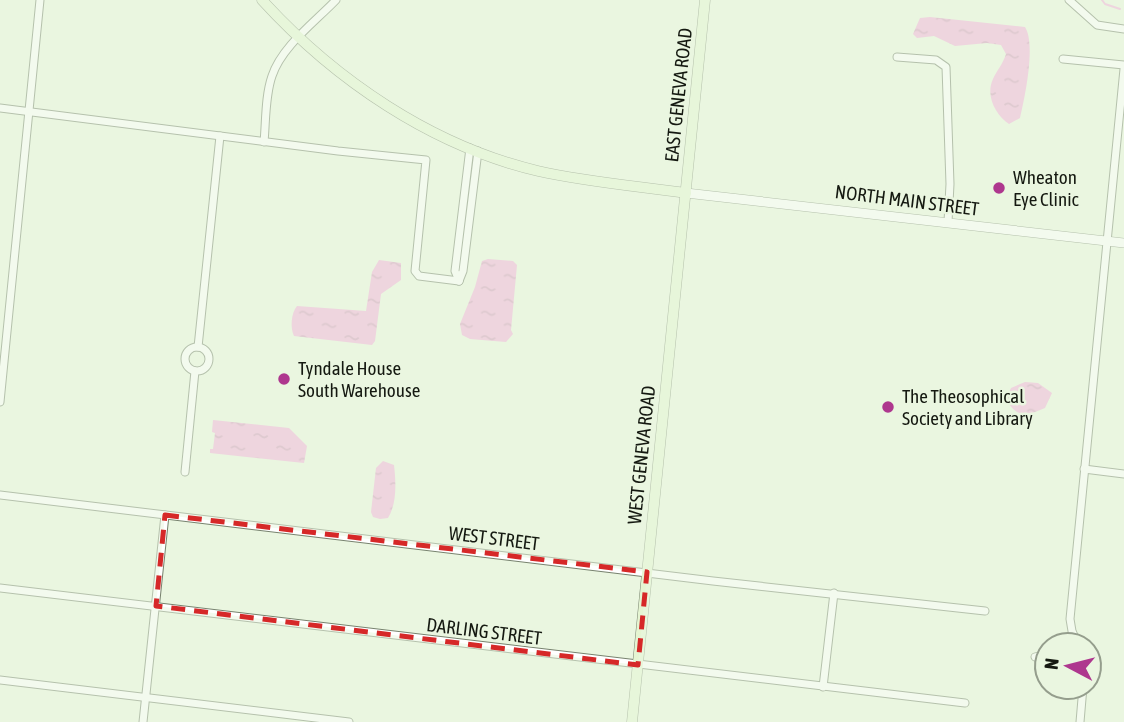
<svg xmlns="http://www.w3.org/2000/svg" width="1124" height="722" viewBox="0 0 1124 722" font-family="'Asap Condensed',sans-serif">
<defs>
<pattern id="water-ripples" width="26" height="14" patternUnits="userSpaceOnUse" patternTransform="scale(1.75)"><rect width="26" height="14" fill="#f4addb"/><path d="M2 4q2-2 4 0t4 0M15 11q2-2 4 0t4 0" fill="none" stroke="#d094bb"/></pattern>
</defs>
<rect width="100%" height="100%" fill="#eaf6e0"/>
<!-- water -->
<g fill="url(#water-ripples)">
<path d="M930 17 1025 27C1036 44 1025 97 1020 118L1009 124C996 115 985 96 993 79 997 70 1003 64 1006 54L1001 45 987 43 955 46 934 36 917 38 913 34 920 18Z"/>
<polygon points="488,259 513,261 517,265 511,330 513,334 506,342 470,339 462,335 460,324 475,287 482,261"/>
<path d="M379 260 401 263V280L381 294 375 341 372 345 294 336C290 328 291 313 297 306L366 311 372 272Z"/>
<path d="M1025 382 1038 383 1052 393 1045 408C1027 416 1015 418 1006 398L1011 388Z"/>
<polygon points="213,420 289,428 307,446 304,463 210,453 210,449 213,449 215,433 212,432"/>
<path d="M383 461 394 465C396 483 397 503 388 518L380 519 373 517 371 512 376 468Z"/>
</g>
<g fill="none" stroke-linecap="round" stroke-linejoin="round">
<!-- stream -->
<polyline stroke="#f4addb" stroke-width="2" points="1102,0 1105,4 1120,9"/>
<!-- minor casing -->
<g stroke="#77826e" stroke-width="9">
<g id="minor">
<polyline points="1069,0 1097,25 1124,29"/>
<polyline points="897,57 936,60 946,67 950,184 948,222"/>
<polyline points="1063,59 1124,65"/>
<polyline points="0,108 338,151 426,160 415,271 419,276 459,281"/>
<path d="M264 142C266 121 265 96 272 76 282 46 315 22 336 0"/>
<polyline points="459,281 455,271 470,148"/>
<polyline points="459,281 463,271 478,151"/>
<polyline points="198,347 220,136"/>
<circle cx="197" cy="359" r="12"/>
<polyline points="0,402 40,0"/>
<polyline points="1084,469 1124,474"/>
<polyline points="185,472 195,371"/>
<polyline points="0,495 713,581 985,611"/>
<polyline points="0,588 965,703"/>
<polyline points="1078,645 1072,631 1070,619 1124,69"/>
<polyline points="1035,657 1047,654"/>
<polyline points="0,680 349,722"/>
<polyline points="823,687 834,593"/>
<polyline points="143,722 165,515"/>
<polyline points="1080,722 1083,687"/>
</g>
</g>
<!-- tertiary casing -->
<g stroke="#77826e" stroke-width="10">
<polyline id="tertiary" points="686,193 1124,243"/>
</g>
<!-- secondary casing -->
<g stroke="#77826e" stroke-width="11">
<g id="secondary">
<path d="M262 0C335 80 432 146 538 171 587 182 636 186 686 193"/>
<polyline points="632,722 705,0"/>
</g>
</g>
<!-- minor -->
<use href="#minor" stroke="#fff" stroke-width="7"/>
<!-- tertiary -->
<use href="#tertiary" stroke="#fff" stroke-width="9"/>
<!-- secondary -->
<use href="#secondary" stroke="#e5f5d2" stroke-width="10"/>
</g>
<!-- marked area -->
<path d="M0 0H1124V722H0ZM165 515 647 572 638 665 156 606Z" fill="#eaf6e0" fill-opacity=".55" fill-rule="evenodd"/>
<path fill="none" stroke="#d62828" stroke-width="5" stroke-dasharray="14 9" stroke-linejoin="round" d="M165 515 647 572 638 665 156 606Z"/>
<!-- markers -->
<g fill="#ae378e" stroke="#eaf6e0" stroke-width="2.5">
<circle cx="999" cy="188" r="7"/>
<circle cx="284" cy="379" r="7"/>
<circle cx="888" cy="407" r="7"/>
</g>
<g text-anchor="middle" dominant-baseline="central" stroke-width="5" stroke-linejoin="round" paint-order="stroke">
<!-- street labels -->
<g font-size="19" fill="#151911" stroke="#eaf6e0">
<text transform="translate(678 95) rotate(-84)">EAST GENEVA ROAD</text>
<text transform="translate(907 200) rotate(7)">NORTH MAIN STREET</text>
<text transform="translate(641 455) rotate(-84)">WEST GENEVA ROAD</text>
<text transform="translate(494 538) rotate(7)">WEST STREET</text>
<text transform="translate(484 631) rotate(7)">DARLING STREET</text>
</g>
<!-- poi labels -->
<g font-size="19" fill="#151911" stroke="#eaf6e0" text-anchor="start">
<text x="1013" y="177">Wheaton<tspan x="1013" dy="22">Eye Clinic</tspan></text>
<text x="298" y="368">Tyndale House<tspan x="298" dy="22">South Warehouse</tspan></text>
<text x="902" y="396">The Theosophical<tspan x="902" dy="22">Society and Library</tspan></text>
</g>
</g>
<!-- north arrow -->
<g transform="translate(1068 666) rotate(277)"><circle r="33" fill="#eaf6e0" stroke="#959e8d" stroke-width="2"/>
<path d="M0-5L12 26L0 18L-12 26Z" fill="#ae378e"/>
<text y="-10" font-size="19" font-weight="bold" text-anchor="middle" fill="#151911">N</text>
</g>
</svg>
